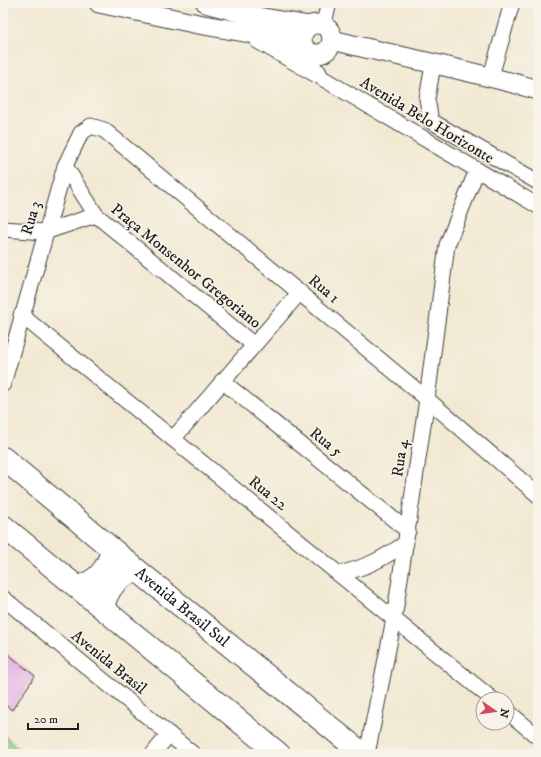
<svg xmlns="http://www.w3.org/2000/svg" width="541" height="757" viewBox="0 0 541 757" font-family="'IM FELL DW Pica',serif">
<rect width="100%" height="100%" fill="#f7f3e8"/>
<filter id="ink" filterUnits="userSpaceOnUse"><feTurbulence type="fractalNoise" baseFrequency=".025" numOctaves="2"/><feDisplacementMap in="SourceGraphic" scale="8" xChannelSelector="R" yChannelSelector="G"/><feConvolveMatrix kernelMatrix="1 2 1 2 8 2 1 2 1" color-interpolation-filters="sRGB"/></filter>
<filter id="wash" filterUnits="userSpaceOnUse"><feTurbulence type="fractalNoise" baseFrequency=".012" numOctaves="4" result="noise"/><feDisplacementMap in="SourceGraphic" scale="16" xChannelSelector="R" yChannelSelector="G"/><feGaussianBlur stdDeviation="0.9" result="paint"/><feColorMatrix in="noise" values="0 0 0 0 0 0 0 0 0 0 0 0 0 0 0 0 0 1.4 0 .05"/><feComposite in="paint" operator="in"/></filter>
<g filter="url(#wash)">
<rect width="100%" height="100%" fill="#f2e9d3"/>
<!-- green -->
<polygon fill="#8cce87" stroke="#547552" points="3,734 19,748 19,754 3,754"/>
<g id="blocks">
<!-- building -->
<polygon fill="#e3a8e2" points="3,650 35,676 12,710 3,703"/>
</g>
</g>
<g filter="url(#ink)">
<use href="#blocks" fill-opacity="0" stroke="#3c3b37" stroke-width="1"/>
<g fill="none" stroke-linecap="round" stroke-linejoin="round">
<!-- minor casing -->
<g stroke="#3c3b37" stroke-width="17">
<g id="minor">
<polyline points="323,26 329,3"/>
<polyline points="313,54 313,67 322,78 538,206"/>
<polyline points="433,65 427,99 431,121 538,182"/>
<polyline points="491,76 512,3"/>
<polyline points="65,166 96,215 254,345"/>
<polyline points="3,229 45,232 96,215"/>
<polyline points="21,315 492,699"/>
<polyline points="222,381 408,531"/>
<polyline points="3,384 65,166 81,133 91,126 104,130 427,399 538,495"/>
<polyline points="173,439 300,292"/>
<path d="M339 574C368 567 382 559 406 543"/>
<polyline points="3,598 193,754"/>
<polyline points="507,711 538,737"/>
<polyline points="153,754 169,734"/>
<polyline points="367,754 394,619 427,399 447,245 477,170"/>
</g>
</g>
<!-- tertiary casing -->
<g stroke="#3c3b37" stroke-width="21">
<g id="tertiary">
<polyline points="99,3 198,24 302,42"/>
<polyline points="206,3 253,16 309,26"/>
<circle cx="317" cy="39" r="15"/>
<polyline points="258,39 317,73"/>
<path d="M332 40C401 57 470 70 538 90"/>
</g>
</g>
<!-- primary casing -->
<g stroke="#3c3b37" stroke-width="24">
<g id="primary">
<path id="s1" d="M3 458 137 570 363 754"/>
<polyline points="3,526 279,754"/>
<path d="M79 587C98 580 107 570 112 550"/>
<path d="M103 607C108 587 118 577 137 570"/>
</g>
</g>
<!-- minor -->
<use href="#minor" stroke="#fff" stroke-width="15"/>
<!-- tertiary -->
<use href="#tertiary" stroke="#fff" stroke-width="19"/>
<!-- primary -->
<use href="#primary" stroke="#fff" stroke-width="22"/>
</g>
</g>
<g text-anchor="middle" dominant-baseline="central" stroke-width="3.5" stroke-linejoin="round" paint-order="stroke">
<!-- street labels -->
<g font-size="16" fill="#1c1c1c" stroke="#f7f3e8">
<text transform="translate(427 120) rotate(31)">Avenida Belo Horizonte</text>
<text transform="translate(31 218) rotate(-73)">Rua 3</text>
<text transform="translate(186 266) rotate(39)">Praça Monsenhor Gregoriano</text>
<text transform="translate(324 289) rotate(40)">Rua 1</text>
<text transform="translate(326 442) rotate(39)">Rua 5</text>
<text transform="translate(400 458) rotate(-81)">Rua 4</text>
<text transform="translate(268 493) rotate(39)">Rua 22</text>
<text stroke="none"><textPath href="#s1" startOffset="233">Avenida Brasil Sul</textPath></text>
<text transform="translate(109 662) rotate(39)">Avenida Brasil</text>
</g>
</g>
<!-- margin -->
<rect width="541" height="757" fill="none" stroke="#f7f3e8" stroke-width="16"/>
<!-- north arrow -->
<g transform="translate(495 711) rotate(103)"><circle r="19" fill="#f7f3e8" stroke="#9f9d96"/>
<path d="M0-3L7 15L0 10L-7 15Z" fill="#d1495b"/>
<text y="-6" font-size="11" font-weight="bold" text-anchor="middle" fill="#1c1c1c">N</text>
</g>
<!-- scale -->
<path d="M28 723v6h50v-6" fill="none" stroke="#1c1c1c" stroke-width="2"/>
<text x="34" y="723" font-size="12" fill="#1c1c1c" stroke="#f7f3e8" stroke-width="3" paint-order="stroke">20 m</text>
</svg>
